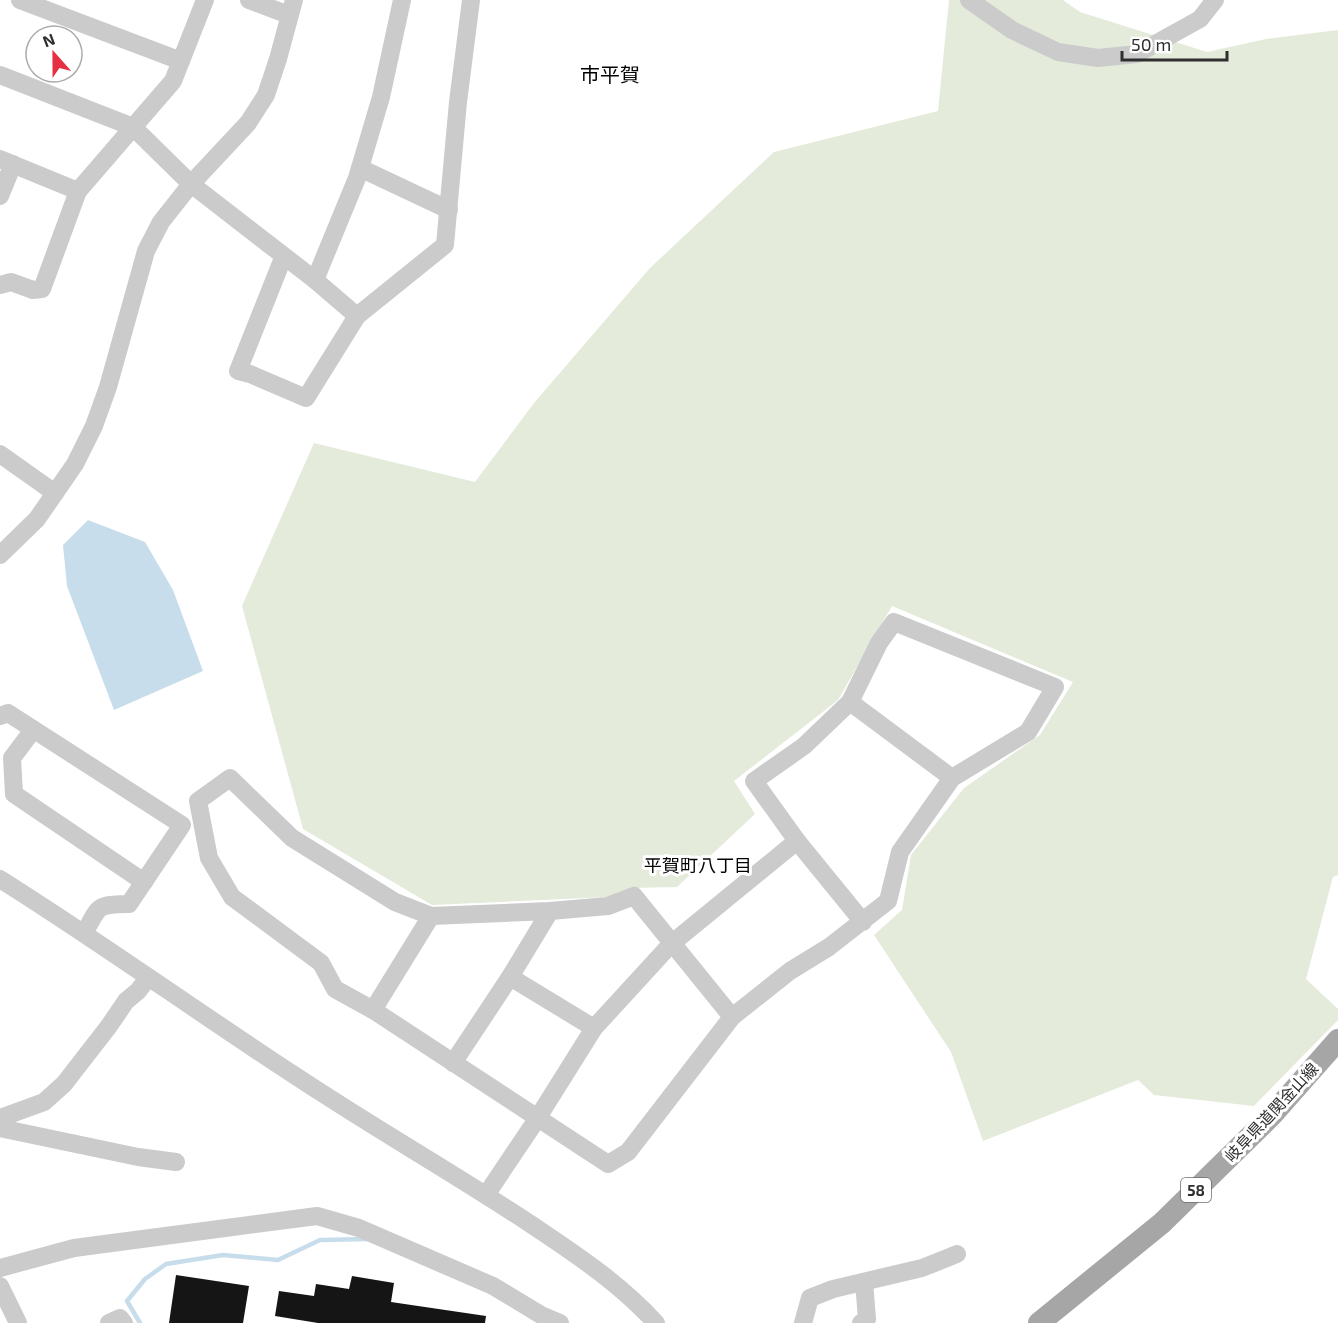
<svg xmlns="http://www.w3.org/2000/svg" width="1338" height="1323" viewBox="0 0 1338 1323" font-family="'Exo 2','Noto Sans JP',sans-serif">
<rect width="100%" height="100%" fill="#fff"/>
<!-- green -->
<polygon fill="#e4ebdb" points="949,0 1063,0 1080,12 1207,52 1266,39 1338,30 1338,875 1333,877 1306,979 1338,1009 1338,1020 1254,1106 1154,1095 1138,1080 983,1141 951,1052 874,935 902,910 911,855 964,788 1040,735 1073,682 892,606 838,700 734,781 755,814 677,887 631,888 608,897 432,905 303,829 242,606 314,443 475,482 534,403 650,268 774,152 938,111"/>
<!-- water -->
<polygon fill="#c7ddeb" points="88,520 145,542 173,590 203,671 114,710 67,586 63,545"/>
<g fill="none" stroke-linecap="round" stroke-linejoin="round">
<!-- stream -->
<polyline stroke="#c7ddeb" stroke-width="4.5" points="140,1323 127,1301 145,1279 166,1264 223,1255 278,1260 320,1240 370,1239"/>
</g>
<!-- building -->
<g fill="#151515">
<polygon points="176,1275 249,1286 243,1323 169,1323"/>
<polygon points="352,1276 394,1283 391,1302 486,1316 485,1323 318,1323 275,1316 279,1291 314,1296 316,1284 349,1289"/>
</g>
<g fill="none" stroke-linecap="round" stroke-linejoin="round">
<!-- minor -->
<g stroke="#cbcbcb" stroke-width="18">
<polyline points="20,0 181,61"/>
<polyline points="249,0 289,15"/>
<polyline points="969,0 1012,30 1058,52 1098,58 1137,54 1200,19 1215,0"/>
<polyline points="0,75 133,127 191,184 315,280 357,316"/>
<polyline points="0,159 78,191"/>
<polyline points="360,168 449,210"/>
<polyline points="0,196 13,164"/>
<polyline points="283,258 238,371 250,374 306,398 357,316 445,245 458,102 471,0"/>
<polyline points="315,280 357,178 381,97 402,0"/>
<polyline points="0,285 11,282 33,290 42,289 78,191 173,81 205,0"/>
<polyline points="0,454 55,493"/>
<polyline points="0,555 37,519 75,464 94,426 108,387 146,251 161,222 191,184 248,123 266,95 278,59 294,0"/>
<polyline points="850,702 952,778"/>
<path d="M0 716 8 713 182 825 129 904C97 905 100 904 85 932"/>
<polyline points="33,730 12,758 14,794 144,882"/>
<path d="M0 879C110 948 215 1025 325 1095 393 1139 464 1180 532 1225 578 1256 618 1282 656 1323"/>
<polyline points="510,977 594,1028"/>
<polyline points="373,1010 431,916"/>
<polyline points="732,1017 634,896 608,906 550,911 431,916 395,902 292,838 230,778 198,801 209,858 232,897 321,963 335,989 373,1010 608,1164 628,1152 732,1017 790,971 829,947 888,901 900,852 952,778 1028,732 1055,687 894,622 879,643 850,702 804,746 754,781 797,841 863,922"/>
<polyline points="453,1063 510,977 550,911"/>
<polyline points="0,1118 44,1102 64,1084 109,1026 126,1001 138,991 148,978"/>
<polyline points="0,1128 138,1157 176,1162"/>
<polyline points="486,1195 537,1119 594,1028 671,944 797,841"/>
<polyline points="0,1268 74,1248 317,1216 359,1228 493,1286 541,1315 560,1323"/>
<polyline points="0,1286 18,1323"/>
<polyline points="109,1323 120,1318 124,1323"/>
<polyline points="803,1323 810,1298 833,1289 922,1268 957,1254"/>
<polyline points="861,1323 867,1319 864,1282"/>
</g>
<!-- major -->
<polyline stroke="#a6a6a6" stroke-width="22" points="1039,1323 1162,1223 1272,1115 1338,1040"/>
</g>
<g text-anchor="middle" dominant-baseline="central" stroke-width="6" stroke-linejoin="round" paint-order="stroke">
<!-- shield labels -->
<rect fill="#fff" stroke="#6d6d6d" stroke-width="1.5" x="1181" y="1178" width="30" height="24" rx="4.5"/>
<g font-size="15" font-weight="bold" fill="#2e2e2e">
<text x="1196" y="1190">58</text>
</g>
<!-- street labels -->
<g font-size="16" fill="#2e2e2e" stroke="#fff">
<text transform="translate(1271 1112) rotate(-47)">岐阜県道関金山線</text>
</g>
<!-- neighbourhood labels -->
<g font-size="18" fill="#000" stroke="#fff">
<text x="698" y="865">平賀町八丁目</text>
</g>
<!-- quarter labels -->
<g font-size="20" fill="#000" stroke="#fff">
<text x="610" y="74">市平賀</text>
</g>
</g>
<!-- north arrow -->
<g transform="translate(54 54) rotate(339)"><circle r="28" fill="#ffffff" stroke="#ababab" stroke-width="1.5"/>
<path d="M0-4.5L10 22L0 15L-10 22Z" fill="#e43040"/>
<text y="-9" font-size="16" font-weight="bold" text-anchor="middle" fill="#2e2e2e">N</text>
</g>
<!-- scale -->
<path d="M1122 51v9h105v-9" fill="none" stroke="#2e2e2e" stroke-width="3"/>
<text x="1131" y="51" font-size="18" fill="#2e2e2e" stroke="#ffffff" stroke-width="4.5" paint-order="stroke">50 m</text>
</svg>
